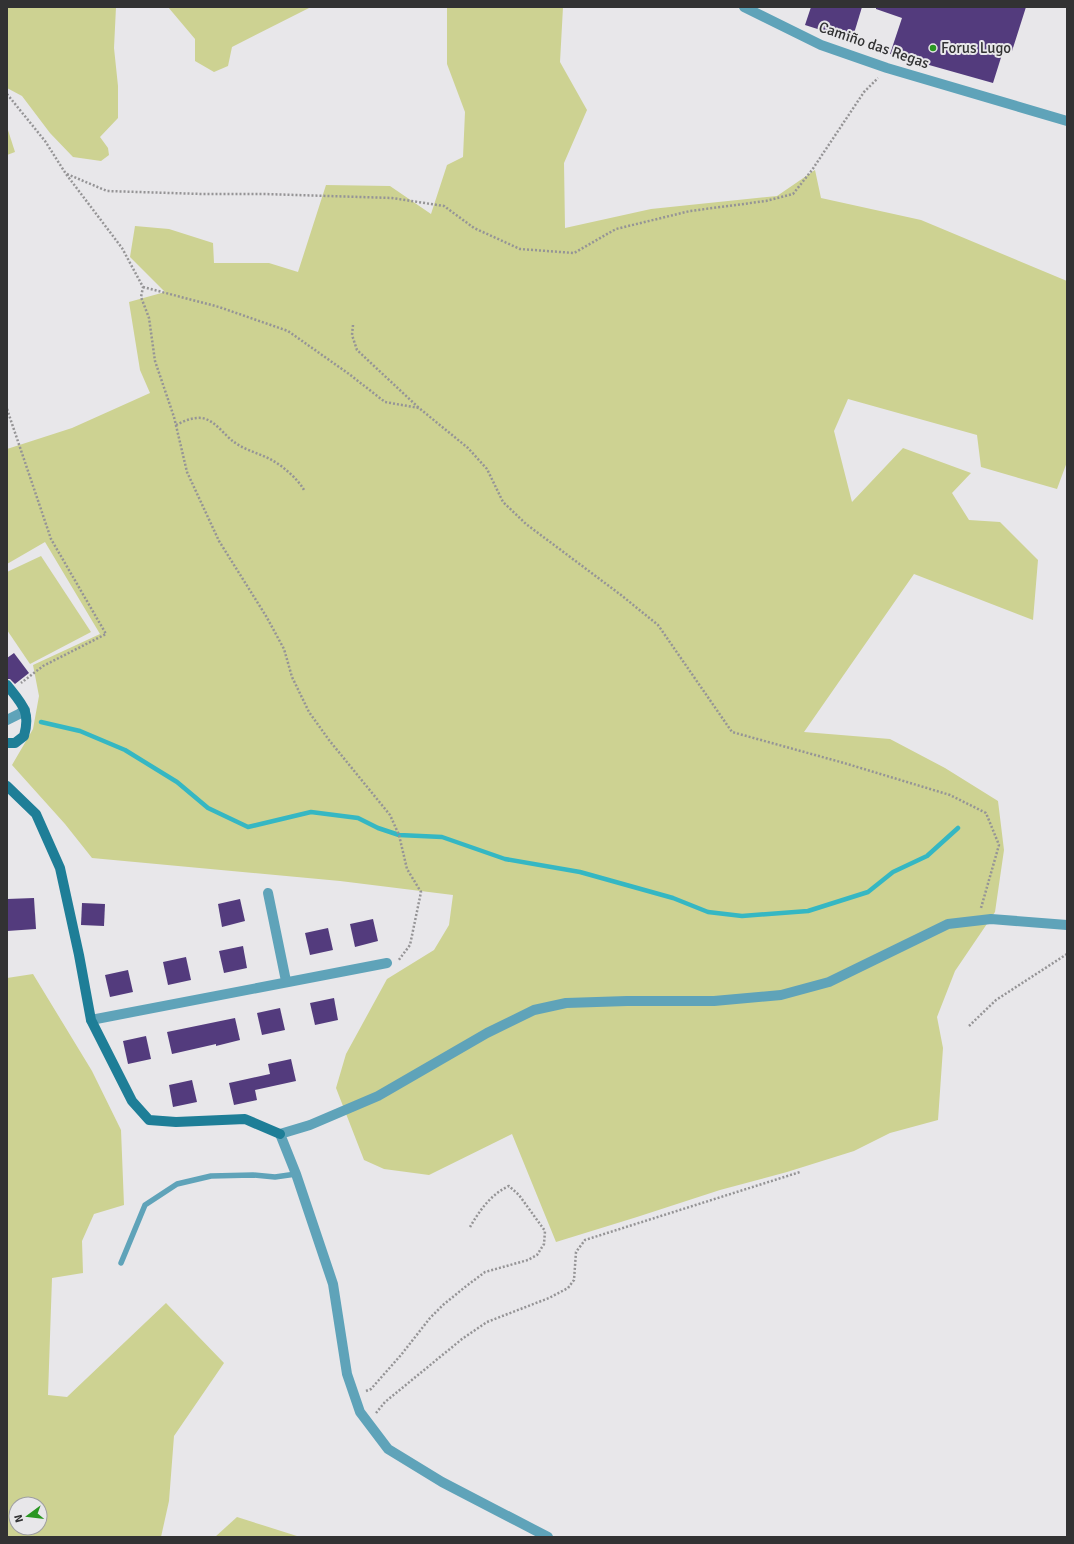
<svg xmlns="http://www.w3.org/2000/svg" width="1074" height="1544" viewBox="0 0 1074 1544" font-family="Signika,sans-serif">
<rect width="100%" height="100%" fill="#e8e7ea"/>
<!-- green -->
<g fill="#cdd292" fill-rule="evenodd">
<polygon points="7,7 116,7 114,48 118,86 118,118 100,137 108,148 109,155 101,161 73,157 50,133 22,96 7,88"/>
<polygon points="168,7 311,7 232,47 228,66 214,72 195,61 195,39"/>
<polygon points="447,7 563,7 560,62 587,110 564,163 565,228 651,209 777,196 815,170 821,198 921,220 1067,281 1067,462 1057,489 981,467 977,435 848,399 834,431 852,502 903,448 971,473 952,493 969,520 1000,522 1038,560 1033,620 914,574 804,732 890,739 945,768 998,801 1004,850 995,912 955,971 937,1017 943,1048 938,1120 890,1133 854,1151 787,1172 720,1190 637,1217 556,1242 512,1134 429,1175 384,1169 364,1160 336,1088 346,1054 387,979 434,950 449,925 453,895 340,881 92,858 65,824 12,765 33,729 39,696 33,665 100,634 45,542 7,564 7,449 72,428 150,393 140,370 129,302 165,292 130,257 135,226 169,229 213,243 214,263 269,263 298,272 326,185 390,186 431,214 447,165 463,157 465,112 447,64"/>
<polygon points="7,127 15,152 7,155"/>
<polygon points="41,556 91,632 30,664 7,630 7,572"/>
<path d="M33 974 92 1071 121 1130 124 1205 94 1214 82 1241 83 1273 52 1278 48 1395 67 1397 166 1303 224 1363 174 1436 169 1501 161 1537H7V978ZM16 1504H40V1528H16Z"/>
<polygon points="237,1517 300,1537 215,1537"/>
</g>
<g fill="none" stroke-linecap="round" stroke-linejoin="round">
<!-- stream -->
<polyline stroke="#35b7c3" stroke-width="4.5" points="41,722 80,731 125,750 177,782 208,808 248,827 311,812 358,818 378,828 399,835 442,837 505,859 580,872 673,898 708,912 742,916 808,911 868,892 893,872 927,856 958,828"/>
</g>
<!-- building -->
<g fill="#533b7d">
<polygon points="811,7 862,7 852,40 805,25"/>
<polygon points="876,7 1026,7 1012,51 1004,48 993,83 890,54 902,18 876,9"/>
<polygon points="14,653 29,673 15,684 10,679 7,679 7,658"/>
<polygon points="34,898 36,929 7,931 7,899"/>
<polygon points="240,899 245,921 222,927 218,904"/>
<polygon points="82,903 105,904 104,926 81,925"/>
<polygon points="373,919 378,941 355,947 350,924"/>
<polygon points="328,928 333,950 310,955 305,933"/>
<polygon points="243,946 247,968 224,973 219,951"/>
<polygon points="186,957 191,980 168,985 163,962"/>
<polygon points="128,970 133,992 110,997 105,975"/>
<polygon points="334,998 338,1020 315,1025 310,1003"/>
<polygon points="280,1008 285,1030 262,1035 257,1013"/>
<polygon points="235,1018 240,1040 216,1046 216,1044 172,1054 167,1032"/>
<polygon points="146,1036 151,1059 128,1064 123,1041"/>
<polygon points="291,1059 296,1081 255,1090 257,1100 234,1105 229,1083 270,1074 268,1064"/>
<polygon points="192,1080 197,1102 173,1107 169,1085"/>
</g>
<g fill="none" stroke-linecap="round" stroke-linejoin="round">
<!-- path -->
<g stroke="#959496" stroke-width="2.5" stroke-dasharray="2 2" stroke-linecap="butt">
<polyline points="7,94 45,141 66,174 122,248 143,287 141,297 149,318 155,361 174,417 187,472 219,541 266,616 284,649 292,677 309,712 329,740 390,815 399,835 407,869 421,892 410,945 398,961"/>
<polyline points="67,174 107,191 202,194 265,194 392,198 444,206 474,228 520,249 574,253 616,229 690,211 766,201 793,194 812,170 864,92 878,78"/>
<polyline points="143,287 219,307 288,331 349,374 385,402 419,408 468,448 487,469 503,502 526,524 621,595 658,625 732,732 844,763 950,795 986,813 999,845 981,908"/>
<polyline points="353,325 352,335 357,350 419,408"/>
<polyline points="7,409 51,539 106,634 43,666 21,683"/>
<path d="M176 425C184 421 193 417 202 418 215 420 225 436 234 442 245 450 258 453 270 459 283 466 297 478 304 490"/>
<polyline points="969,1026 996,1000 1067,954"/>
<path d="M366 1391 371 1389 401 1355 430 1318 443 1305 465 1287 485 1272 528 1260 537 1255 544 1244 545 1231 519 1195 509 1186C491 1194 480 1210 470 1227"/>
<polyline points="376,1413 385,1402 462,1339 487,1322 549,1298 568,1288 574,1280 576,1252 585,1240 800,1172"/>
</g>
<!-- lane -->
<polyline stroke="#5fa3b9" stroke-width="5.5" points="121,1263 145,1205 177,1184 211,1176 253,1175 275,1177 296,1174"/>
<!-- street -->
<g stroke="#5fa3b9" stroke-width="10">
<polyline points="744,7 821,45 887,68 1067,121"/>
<polyline points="7,720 19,714 25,710"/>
<polyline points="268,893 286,981"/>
<polyline points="91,1020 387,963"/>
<polyline points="548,1537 442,1482 388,1449 360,1412 347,1374 333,1284 296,1174 280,1134 310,1125 378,1096 487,1033 534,1010 566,1003 627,1001 714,1001 781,995 829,982 948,924 991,919 1067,925"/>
</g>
<!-- secondary -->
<g stroke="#1e7e97" stroke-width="10">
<path d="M7 685C22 704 31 711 24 736L15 743H7"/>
<polyline points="7,786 36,814 60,868 79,955 91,1020 132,1101 149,1120 176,1122 245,1119 280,1134"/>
</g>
</g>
<!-- markers -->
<circle fill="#2a9722" stroke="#e8e7ea" stroke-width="1.5" cx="933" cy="48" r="4"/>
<g text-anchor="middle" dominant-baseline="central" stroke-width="4" stroke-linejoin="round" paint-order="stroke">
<!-- street labels -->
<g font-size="15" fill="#323233" stroke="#e8e7ea">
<text transform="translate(874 45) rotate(19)">Camiño das Regas</text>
</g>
<!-- poi labels -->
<g font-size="15" fill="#323233" stroke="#e8e7ea" text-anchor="start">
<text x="941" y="48">Forus Lugo</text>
</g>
</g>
<!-- border -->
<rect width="1074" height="1544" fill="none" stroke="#323233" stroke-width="16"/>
<!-- north arrow -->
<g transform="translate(28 1516) rotate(255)"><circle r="19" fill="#e8e7ea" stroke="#9f9fa1"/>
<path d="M0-3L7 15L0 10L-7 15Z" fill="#2a9722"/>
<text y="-6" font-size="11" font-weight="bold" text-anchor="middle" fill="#323233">N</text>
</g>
</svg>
